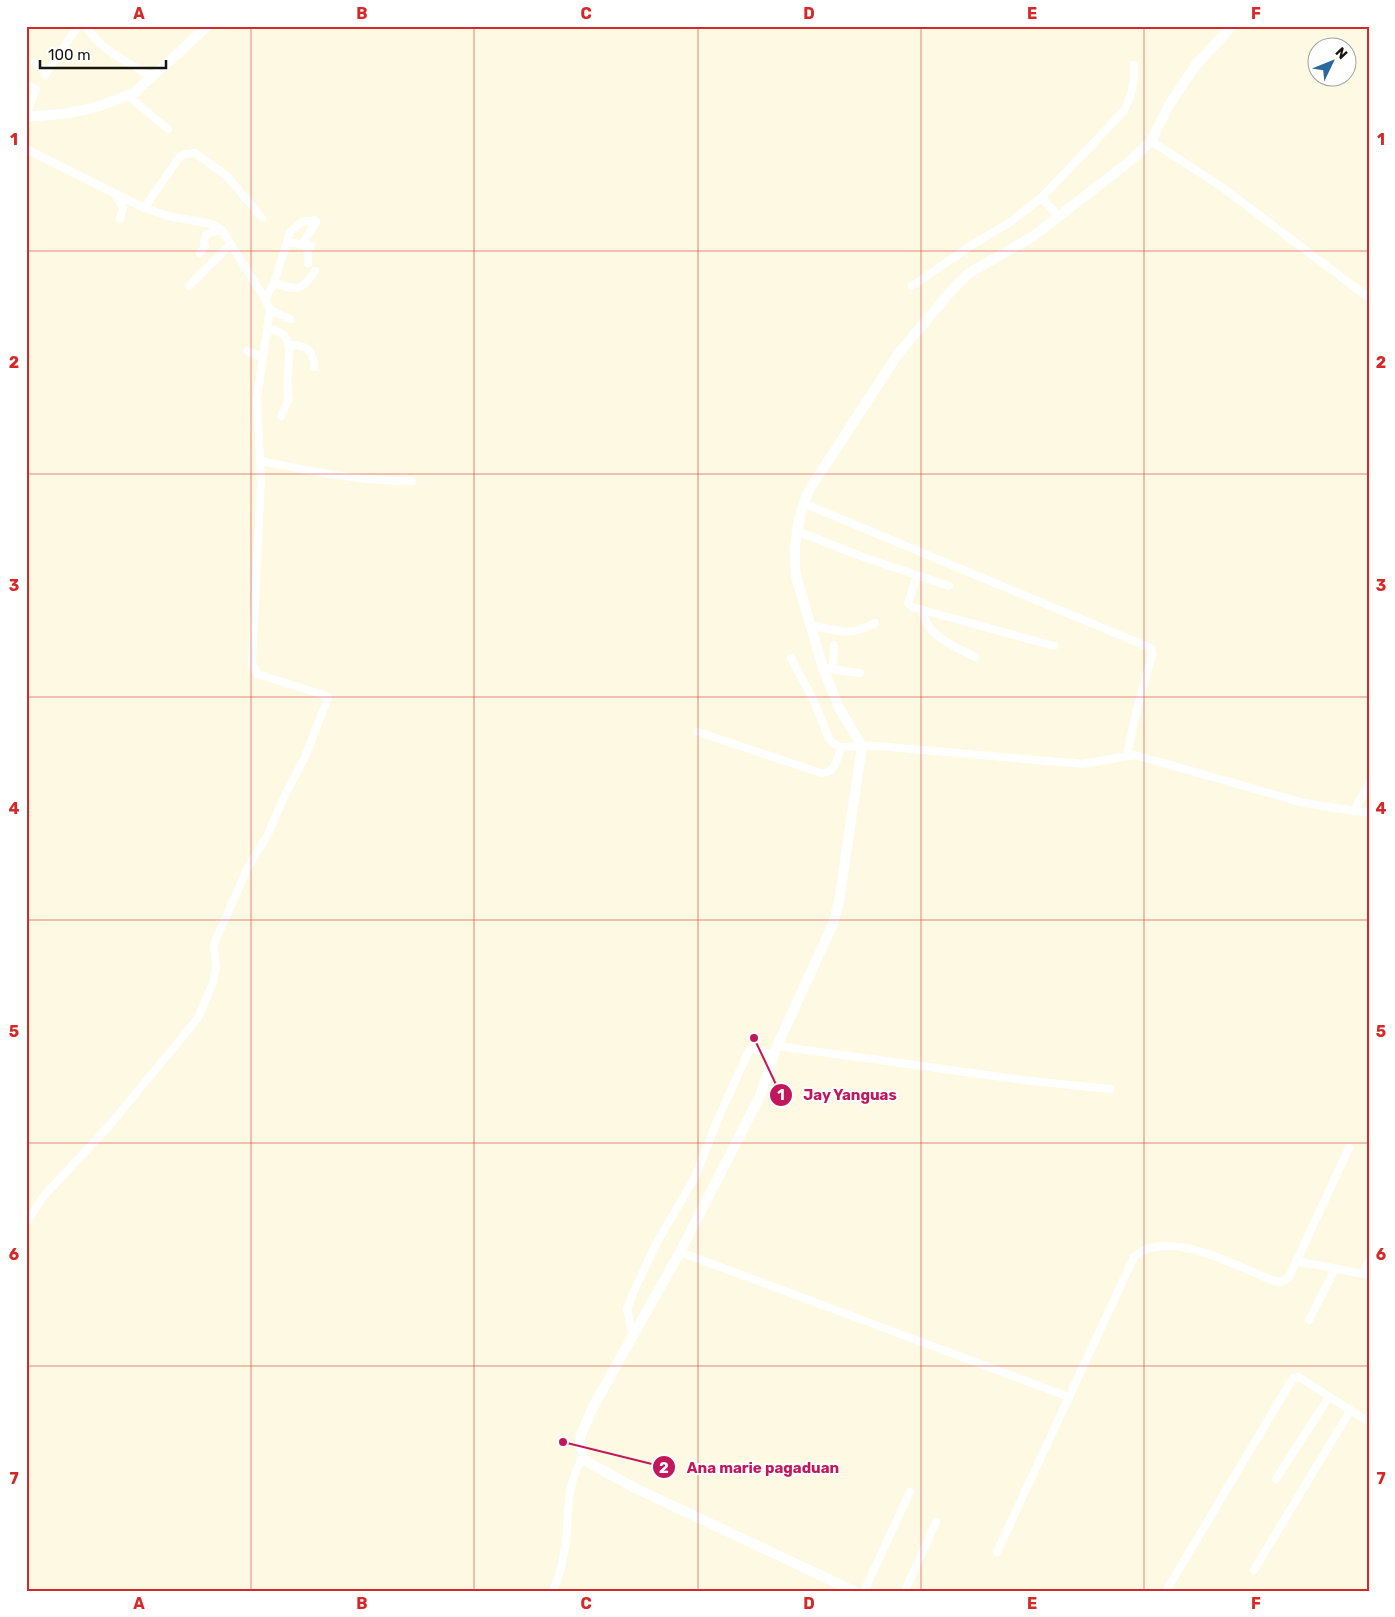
<svg xmlns="http://www.w3.org/2000/svg" width="1395" height="1617" viewBox="0 0 1395 1617" font-family="Rubik,sans-serif">
<rect width="100%" height="100%" fill="#fdf9e2"/>
<g fill="none" stroke-linecap="round" stroke-linejoin="round">
<!-- minor -->
<g stroke="#fff" stroke-width="8">
<path d="M86 26C100 51 129 62 152 77"/>
<polyline points="35,63 47,71"/>
<polyline points="45,75 78,26"/>
<polyline points="26,84 36,90 26,114"/>
<polyline points="127,95 168,129"/>
<polyline points="1151,141 1222,187 1369,298"/>
<polyline points="26,149 144,208 172,217 212,224 222,230 265,299 270,310 257,398 261,481 252,663 257,674 324,695 328,698 305,757 284,797 267,836 249,865 214,944 216,967 213,983 198,1018 108,1127 43,1197 26,1223"/>
<polyline points="116,195 123,208 120,219"/>
<polyline points="1041,198 1058,215"/>
<polyline points="144,208 179,158 185,154 195,153 227,176 262,218"/>
<polyline points="288,242 311,246"/>
<polyline points="307,245 308,263"/>
<polyline points="200,253 205,246 204,240 207,234 222,230"/>
<path d="M274 283C296 290 302 292 315 271"/>
<polyline points="189,286 231,244"/>
<path d="M912 286 975 243 1009 223 1041 198 1123 112C1132 96 1135 84 1134 65"/>
<polyline points="265,299 274,283 290,232 302,222 315,220 316,222 302,245"/>
<polyline points="270,310 290,319"/>
<path d="M267 329C305 331 281 373 289 398L281 416"/>
<path d="M289 345C305 344 314 350 314 367"/>
<polyline points="247,351 262,357"/>
<path d="M261 461C310 471 361 482 412 481"/>
<polyline points="803,503 1151,648 1152,655 1135,717 1127,755"/>
<polyline points="799,532 866,558 949,586"/>
<polyline points="917,575 908,603 912,607 1054,646"/>
<path d="M922 610C927 637 953 645 975 657"/>
<path d="M811 625C839 631 848 637 875 623"/>
<polyline points="791,658 814,701 828,737 834,744 841,747 876,746 1083,764 1135,755 1304,803 1369,813"/>
<polyline points="823,668 860,673"/>
<polyline points="833,669 834,645"/>
<path d="M698 732 821 773C836 773 837 759 841 747"/>
<polyline points="1354,811 1369,783"/>
<polyline points="777,1046 1023,1080 1110,1089"/>
<polyline points="680,1252 1069,1397"/>
<polyline points="1296,1261 1369,1275"/>
<polyline points="1363,1274 1369,1261"/>
<polyline points="1309,1320 1335,1269"/>
<polyline points="633,1336 627,1309 634,1291 656,1244 695,1177 720,1114 749,1051 755,1049 774,1056"/>
<polyline points="1276,1479 1329,1397"/>
<path d="M997 1552 1134 1257C1168 1226 1237 1267 1274 1281L1281 1282 1289 1277 1349 1148"/>
<polyline points="1254,1570 1350,1411"/>
<path d="M553 1591C558 1579 562 1566 564 1553 571 1518 563 1491 582 1459"/>
<polyline points="864,1591 910,1492"/>
<polyline points="905,1591 936,1522"/>
<polyline points="1166,1591 1293,1378 1299,1377 1369,1422"/>
</g>
<!-- tertiary -->
<g stroke="#fff" stroke-width="10">
<polyline points="26,117 64,114 97,107 134,93 208,26"/>
<path d="M854 1591 635 1488 582 1459 580 1437 593 1407 680 1252 760 1096 777 1046 833 924 839 902 862 746 839 708 823 668 796 576C792 547 798 513 811 487L898 354 952 290 969 273 1032 237 1129 162 1151 141 1169 105 1195 66 1232 26"/>
</g>
</g>
<!-- grid -->
<path fill="none" stroke="#d62828" stroke-width="1" stroke-opacity="0.55" d="M251 26V1591M474 26V1591M698 26V1591M921 26V1591M1144 26V1591M26 251H1369M26 474H1369M26 697H1369M26 920H1369M26 1143H1369M26 1366H1369"/>
<!-- callouts -->
<path fill="none" stroke="#c2185b" stroke-width="2" d="M754 1038L781 1095M563 1442L664 1467"/>
<g fill="#c2185b" stroke="#fff" stroke-width="2">
<circle cx="754" cy="1038" r="5"/>
<circle cx="563" cy="1442" r="5"/>
<circle cx="781" cy="1095" r="12"/>
<circle cx="664" cy="1467" r="12"/>
</g>
<g font-size="15" text-anchor="middle" font-weight="bold" fill="#fff">
<text x="781" y="1100">1</text>
<text x="664" y="1473">2</text>
</g>
<g font-size="15" text-anchor="middle" font-weight="bold" fill="#c2185b" stroke="#fff" stroke-width="4" stroke-linejoin="round" paint-order="stroke">
<text x="850" y="1100">Jay Yanguas</text>
<text x="763" y="1473">Ana marie pagaduan</text>
</g>
<!-- border -->
<rect width="1395" height="1617" fill="none" stroke="#ffffff" stroke-width="55"/>
<!-- north arrow -->
<g transform="translate(1332 62) rotate(47)"><circle r="24" fill="#ffffff" stroke="#a2a29f"/>
<path d="M0-4L9 19L0 12L-9 19Z" fill="#28689e"/>
<text y="-8" font-size="14" font-weight="bold" text-anchor="middle" fill="#17160e">N</text>
</g>
<!-- scale -->
<path d="M40 60v8h126v-8" fill="none" stroke="#17160e" stroke-width="2.5"/>
<text x="48" y="60" font-size="15" fill="#17160e" stroke="#ffffff" stroke-width="4" paint-order="stroke">100 m</text>
<rect x="28" y="28" width="1340" height="1562" fill="none" stroke="#d62828" stroke-width="2"/>
<g font-size="16" text-anchor="middle" font-weight="bold" fill="#d62828">
<text x="139" y="19">A</text>
<text x="362" y="19">B</text>
<text x="586" y="19">C</text>
<text x="809" y="19">D</text>
<text x="1032" y="19">E</text>
<text x="1256" y="19">F</text>
<text x="14" y="145">1</text>
<text x="1381" y="145">1</text>
<text x="14" y="368">2</text>
<text x="1381" y="368">2</text>
<text x="14" y="591">3</text>
<text x="1381" y="591">3</text>
<text x="14" y="814">4</text>
<text x="1381" y="814">4</text>
<text x="14" y="1037">5</text>
<text x="1381" y="1037">5</text>
<text x="14" y="1260">6</text>
<text x="1381" y="1260">6</text>
<text x="14" y="1484">7</text>
<text x="1381" y="1484">7</text>
<text x="139" y="1609">A</text>
<text x="362" y="1609">B</text>
<text x="586" y="1609">C</text>
<text x="809" y="1609">D</text>
<text x="1032" y="1609">E</text>
<text x="1256" y="1609">F</text>
</g>
</svg>
